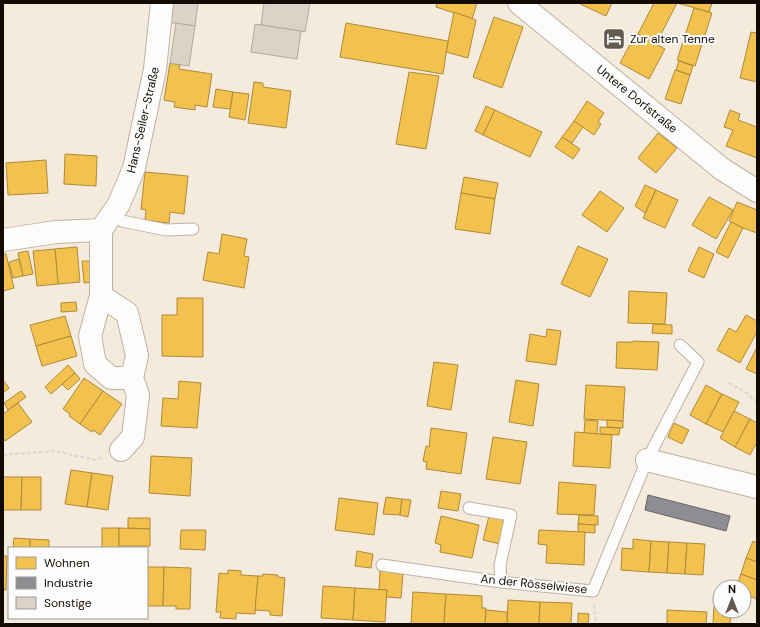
<svg xmlns="http://www.w3.org/2000/svg" width="760" height="627" viewBox="0 0 760 627" font-family="'DM Sans',sans-serif">
<rect width="100%" height="100%" fill="#f4ebdc"/>
<!-- homes -->
<g fill="#f2c14e" stroke="#af8a38">
<polygon points="437,3 477,3 472,19 436,7"/>
<polygon points="580,3 612,3 606,16 580,4"/>
<polygon points="654,3 712,3 709,12 677,3 656,44 638,34"/>
<polygon points="694,8 712,13 695,66 677,60"/>
<polygon points="454,12 476,20 468,58 446,52"/>
<polygon points="494,17 523,27 502,88 473,77"/>
<polygon points="346,23 448,41 443,74 340,57"/>
<polygon points="751,32 757,33 757,82 740,78"/>
<polygon points="636,33 665,49 649,79 620,63"/>
<polygon points="679,61 693,66 690,75 676,70"/>
<polygon points="170,63 180,65 179,69 212,74 207,107 195,105 195,110 174,107 175,102 164,100"/>
<polygon points="675,70 690,75 681,104 665,99"/>
<polygon points="409,72 439,76 426,149 396,144"/>
<polygon points="254,82 263,83 263,87 291,91 286,128 248,123"/>
<polygon points="216,89 233,92 230,109 213,107"/>
<polygon points="233,92 249,94 245,120 229,117"/>
<polygon points="587,101 604,113 598,122 601,124 594,135 574,121"/>
<polygon points="486,106 495,110 483,135 475,131"/>
<polygon points="495,110 542,132 530,157 483,135"/>
<polygon points="730,110 740,114 738,120 757,127 757,158 726,146 733,130 724,127"/>
<polygon points="574,121 583,127 572,143 562,137"/>
<polygon points="658,133 677,148 656,173 638,158"/>
<polygon points="562,137 580,149 573,159 555,147"/>
<polygon points="65,154 97,156 96,186 64,184"/>
<polygon points="46,160 48,193 8,195 6,163"/>
<polygon points="145,172 188,176 184,214 170,212 169,223 145,220 146,210 141,209"/>
<polygon points="464,177 498,183 495,199 461,193"/>
<polygon points="645,185 656,190 645,213 635,206"/>
<polygon points="656,190 678,200 665,228 643,218"/>
<polygon points="600,191 624,208 607,232 582,215"/>
<polygon points="461,193 495,199 490,234 455,229"/>
<polygon points="709,197 733,210 716,239 692,225"/>
<polygon points="737,202 757,210 757,233 743,228 729,221"/>
<polygon points="731,222 743,228 728,258 716,252"/>
<polygon points="222,234 247,239 244,256 249,257 244,288 203,280 208,252 219,254"/>
<polygon points="578,246 608,259 590,297 561,284"/>
<polygon points="77,247 80,282 58,284 55,249"/>
<polygon points="699,247 714,254 704,278 688,271"/>
<polygon points="55,249 58,284 37,286 33,251"/>
<polygon points="28,251 33,274 23,276 18,253"/>
<polygon points="3,254 6,254 14,288 3,291"/>
<polygon points="19,259 23,276 13,278 9,262"/>
<polygon points="82,261 92,261 93,282 84,283"/>
<polygon points="629,291 667,293 665,324 628,323"/>
<polygon points="177,298 203,298 203,357 162,356 162,315 177,315"/>
<polygon points="76,302 77,311 61,312 61,303"/>
<polygon points="746,315 757,321 757,332 740,363 717,350 729,328 736,332"/>
<polygon points="65,316 71,336 36,346 30,325"/>
<polygon points="653,324 672,325 672,334 652,333"/>
<polygon points="547,329 561,331 556,365 526,361 530,334 546,337"/>
<polygon points="71,336 77,356 42,366 36,346"/>
<polygon points="633,341 659,342 657,370 616,368 617,342 633,342"/>
<polygon points="757,347 757,374 746,369"/>
<polygon points="434,362 458,365 451,410 427,406"/>
<polygon points="68,365 75,373 51,394 45,387"/>
<polygon points="75,373 80,379 68,390 62,384"/>
<polygon points="84,378 103,391 80,424 69,416 70,414 63,409"/>
<polygon points="3,380 9,388 3,393"/>
<polygon points="516,380 539,384 533,426 509,422"/>
<polygon points="179,381 201,383 197,428 161,426 163,398 178,399"/>
<polygon points="586,385 625,387 623,421 584,419"/>
<polygon points="706,385 722,394 706,424 690,415"/>
<polygon points="21,391 26,397 8,410 4,403"/>
<polygon points="103,391 122,404 100,435 93,430 92,432 80,424"/>
<polygon points="722,394 739,402 723,432 706,424"/>
<polygon points="18,403 32,422 5,441 3,438 3,414"/>
<polygon points="734,411 750,419 735,447 720,438"/>
<polygon points="750,419 757,423 757,442 750,455 735,447"/>
<polygon points="585,420 598,421 597,434 584,433"/>
<polygon points="607,420 623,421 623,428 607,427"/>
<polygon points="674,423 689,430 682,444 668,437"/>
<polygon points="600,427 620,428 619,435 600,434"/>
<polygon points="431,428 467,433 461,474 426,469 427,462 423,461 426,446 429,447"/>
<polygon points="575,432 612,435 610,468 573,466"/>
<polygon points="493,437 527,442 520,484 486,479"/>
<polygon points="151,456 192,458 190,496 149,493"/>
<polygon points="71,470 92,473 87,507 65,504"/>
<polygon points="92,473 113,476 108,510 87,507"/>
<polygon points="3,477 22,477 21,510 3,510"/>
<polygon points="22,477 41,477 41,510 21,510"/>
<polygon points="559,482 596,485 594,515 557,514"/>
<polygon points="441,491 461,494 458,511 438,508"/>
<polygon points="386,497 402,499 400,515 383,514"/>
<polygon points="339,498 378,503 374,535 335,530"/>
<polygon points="402,499 411,500 408,517 400,515"/>
<polygon points="579,515 598,516 598,525 578,524"/>
<polygon points="441,516 479,525 472,558 440,552 441,545 435,543"/>
<polygon points="489,516 505,520 500,544 483,540"/>
<polygon points="128,518 150,518 150,529 128,528"/>
<polygon points="578,524 595,525 595,533 578,532"/>
<rect x="102" y="528" width="17" height="20"/>
<polygon points="119,528 150,529 150,546 119,546"/>
<polygon points="181,530 206,530 205,550 180,549"/>
<polygon points="539,530 585,532 584,565 546,563 547,545 538,544"/>
<polygon points="14,538 30,539 30,548 13,548"/>
<polygon points="30,539 49,540 49,548 30,548"/>
<polygon points="633,539 651,541 649,572 621,570 622,548 633,549"/>
<polygon points="651,541 669,542 667,573 649,572"/>
<polygon points="753,541 757,543 757,562 746,558"/>
<polygon points="669,542 687,543 685,574 667,573"/>
<polygon points="687,543 705,544 703,575 685,574"/>
<polygon points="357,551 373,554 371,568 355,566"/>
<polygon points="3,556 7,556 6,590 3,590"/>
<polygon points="746,558 757,562 757,580 741,574"/>
<polygon points="147,567 164,567 163,606 147,606"/>
<polygon points="164,567 191,568 190,609 176,609 176,606 163,606"/>
<polygon points="228,570 241,571 241,575 258,576 255,614 236,613 236,619 220,618 221,612 216,612 219,573 228,574"/>
<polygon points="380,570 403,573 401,598 386,597 387,590 379,590"/>
<polygon points="263,574 278,575 278,577 285,578 282,616 270,615 270,611 255,610 258,576 263,576"/>
<polygon points="741,574 757,580 757,599 744,594 744,587 736,587"/>
<polygon points="323,586 355,588 353,620 321,618"/>
<polygon points="355,588 387,590 385,622 353,620"/>
<polygon points="413,592 446,594 444,624 411,624"/>
<polygon points="446,594 482,596 482,608 486,608 485,624 444,624"/>
<polygon points="508,600 540,602 539,624 507,624"/>
<polygon points="540,602 572,603 571,624 539,624"/>
<polygon points="714,606 720,606 720,611 731,611 730,624 713,624"/>
<polygon points="486,610 507,612 507,624 485,624"/>
<polygon points="667,610 707,612 706,624 667,624"/>
<polygon points="578,613 589,614 588,624 578,624"/>
</g>
<!-- industry -->
<polygon fill="#8d8d92" stroke="#686667" points="648,495 730,516 726,531 645,510"/>
<!-- building -->
<g fill="#dcd2c7" stroke="#b3a99e">
<polygon points="169,3 198,3 195,26 167,22"/>
<polygon points="264,3 310,3 305,32 261,25"/>
<polygon points="176,23 195,26 189,66 170,63"/>
<polygon points="255,24 301,31 297,59 251,52"/>
</g>
<g fill="none" stroke-linecap="round" stroke-linejoin="round">
<!-- lane casing -->
<g stroke="#bbb2a6" stroke-width="13">
<g id="lane">
<polyline points="112,214 122,221 166,230 193,229"/>
<polyline points="469,508 511,515 500,565 501,582"/>
<polyline points="382,565 501,582 593,591 647,460 698,362 680,345"/>
</g>
</g>
<!-- street casing -->
<g stroke="#bbb2a6" stroke-width="24">
<g id="street">
<polyline points="519,3 722,169 757,191"/>
<polyline points="101,230 101,296 127,313 137,355 132,378 138,395 133,437 121,450"/>
<polyline points="3,240 56,232 101,230 119,204 134,168 155,69 162,3"/>
<polyline points="101,296 90,336 95,364 111,378 132,378"/>
<polyline points="647,460 757,487"/>
</g>
</g>
<!-- path -->
<g stroke="#dddad6" stroke-width="2.5" stroke-dasharray="4 2" stroke-linecap="butt">
<polyline points="729,383 744,391 757,402"/>
<polyline points="3,455 54,451 95,460 103,457"/>
<polyline points="594,605 596,624"/>
</g>
<!-- lane -->
<use href="#lane" stroke="#fdfcfa" stroke-width="11"/>
<!-- street -->
<use href="#street" stroke="#fdfcfa" stroke-width="22"/>
</g>
<!-- icons -->
<defs>
<g id="hotel-square" transform="scale(1.15)"><rect x="-9" y="-9" width="18" height="18" rx="4" fill="#62594f" stroke="#fcfcfc"/><path d="M-6-4.5h1.5V1H6V5H4.5V3h-9V5H-6ZM-4 0a1.8 1.8 0 1 1 3.6 0ZM.5 0V-2.5h3Q6-2.5 6 0Z" fill="#fff"/></g>
</defs>
<g fill-rule="evenodd">
<use href="#hotel-square" x="614" y="39"/>
</g>
<g text-anchor="middle" dominant-baseline="central" stroke-width="4" stroke-linejoin="round" paint-order="stroke">
<!-- poi labels -->
<g font-size="12" fill="#130b03" stroke="#fcfcfc" text-anchor="start">
<text x="630" y="39">Zur alten Tenne</text>
</g>
<!-- street labels -->
<g font-size="12" fill="#130b03" stroke="#fcfcfc">
<text transform="translate(637 99) rotate(39)">Untere Dorfstraße</text>
<text transform="translate(143 120) rotate(-77)">Hans-Seiler-Straße</text>
<text transform="translate(534 584) rotate(6)">An der Rösselwiese</text>
</g>
</g>
<!-- border -->
<rect width="760" height="627" fill="none" stroke="#130b03" stroke-width="8"/>
<!-- legend -->
<rect x="8" y="547" width="140" height="72" fill="#fcfcfc" stroke="#9f9c98"/>
<rect x="16" y="557" width="20" height="12" fill="#f2c14e" stroke="#9f9c98"/>
<text x="44" y="567" font-size="12" fill="#130b03">Wohnen</text>
<rect x="16" y="577" width="20" height="12" fill="#8d8d92" stroke="#9f9c98"/>
<text x="44" y="587" font-size="12" fill="#130b03">Industrie</text>
<rect x="16" y="597" width="20" height="12" fill="#dcd2c7" stroke="#9f9c98"/>
<text x="44" y="607" font-size="12" fill="#130b03">Sonstige</text>
<!-- north arrow -->
<g transform="translate(732 599)"><circle r="19" fill="#fcfcfc" stroke="#9f9c98"/>
<path d="M0-3L7 15L0 10L-7 15Z" fill="#62594f"/>
<text y="-6" font-size="11" font-weight="bold" text-anchor="middle" fill="#130b03">N</text>
</g>
</svg>
